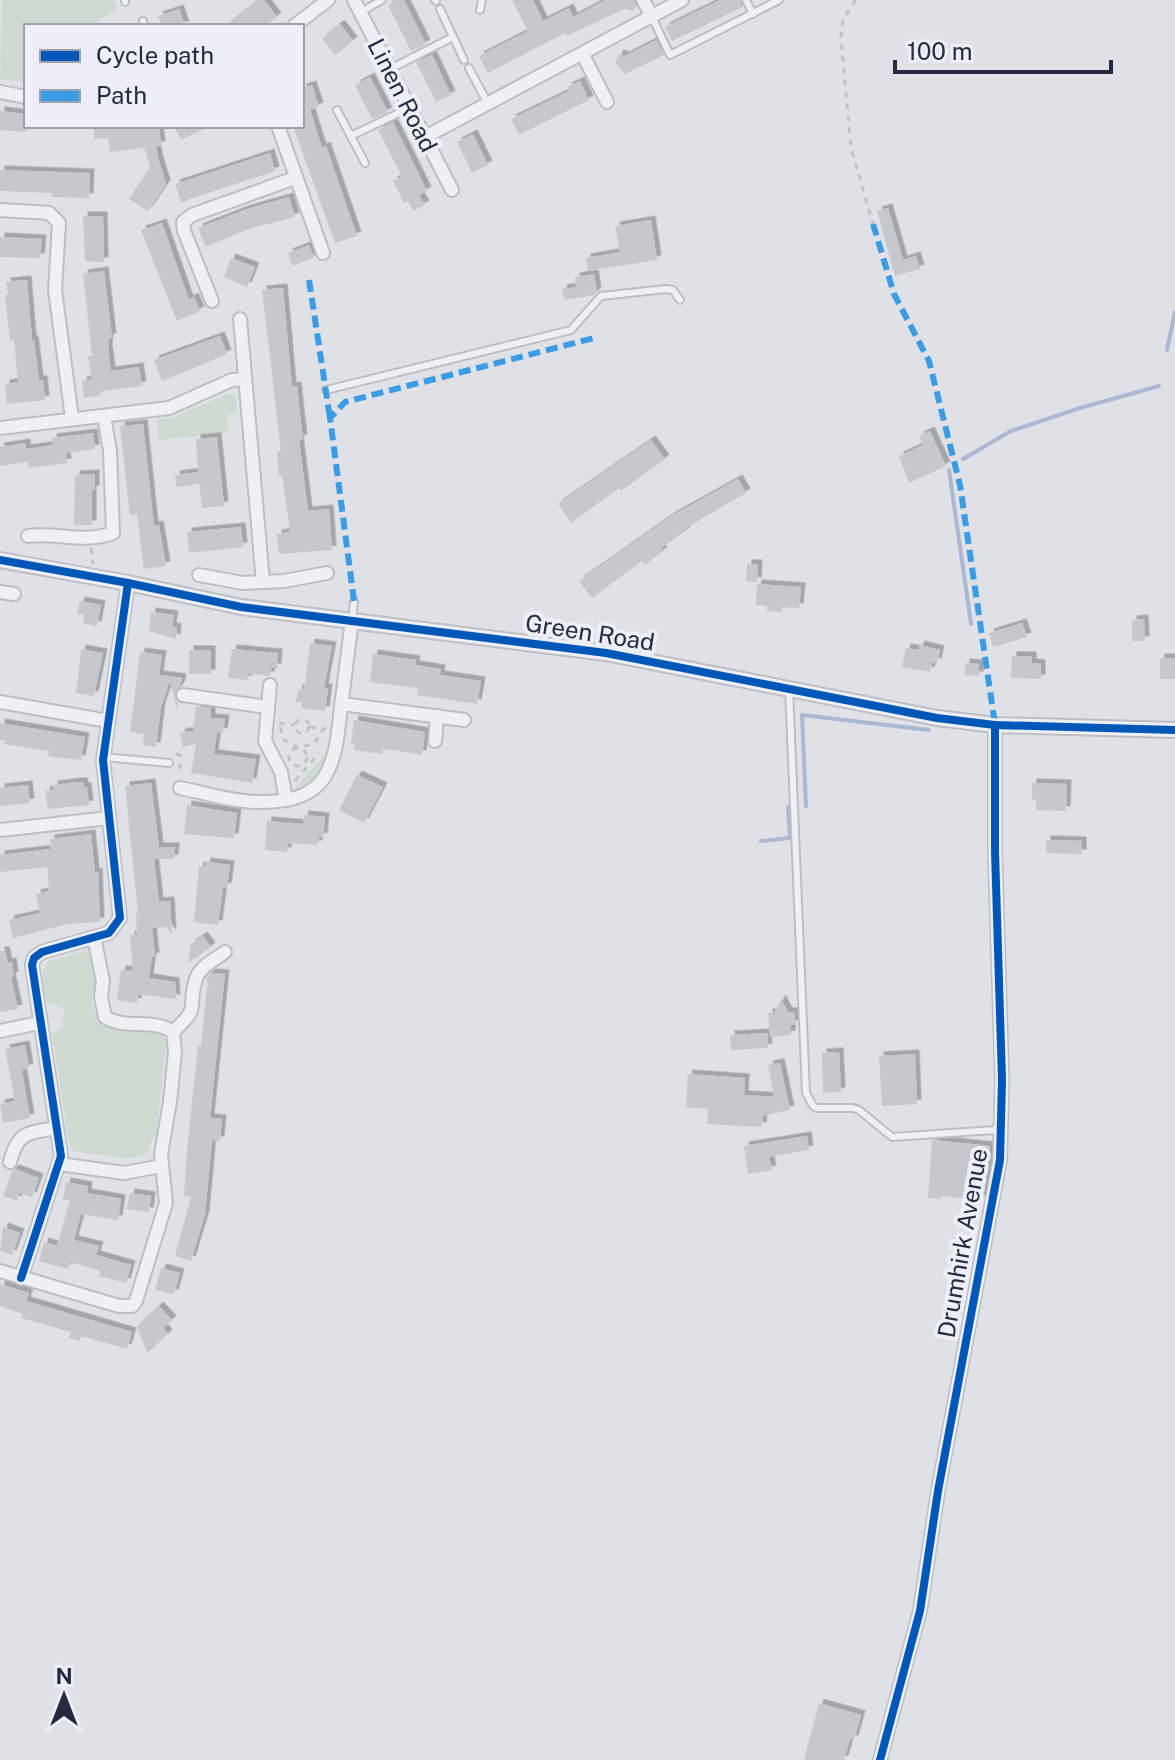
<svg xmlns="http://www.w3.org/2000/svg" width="1175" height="1760" viewBox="0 0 1175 1760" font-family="'Public Sans',sans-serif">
<defs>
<filter id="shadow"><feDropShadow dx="4.5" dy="-4.5" stdDeviation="0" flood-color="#0004"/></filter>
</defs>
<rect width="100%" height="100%" fill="#e0e1e6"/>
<!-- green -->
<g fill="#ced9d0">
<polygon points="2,0 114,0 118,7 91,26 26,26 26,83 0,79"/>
<polygon points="230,393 236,396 237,413 227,414 228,433 159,440 157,419 172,418"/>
<path d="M329 750C324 766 315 787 296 787Z"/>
<polygon points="86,950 92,954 97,987 92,999 93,1009 97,1019 105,1024 155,1030 161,1033 166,1041 156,1137 152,1138 148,1153 129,1159 73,1151 69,1143 52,1032 61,1028 65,1013 61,1007 46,1002 42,976 47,962"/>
</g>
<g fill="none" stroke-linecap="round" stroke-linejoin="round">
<!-- stream -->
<g stroke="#acb7d4" stroke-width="4">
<polyline points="1167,350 1175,312"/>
<polyline points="963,459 1011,431 1080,408 1159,386"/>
<polyline points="949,470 971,624"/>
<polyline points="806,806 802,715 929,730"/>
<polyline points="761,841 790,838 788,807"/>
</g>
</g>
<!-- building -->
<g fill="#c7c8ce" filter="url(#shadow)">
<polygon points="258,0 264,0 277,17 265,26 226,26"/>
<polygon points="397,0 404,0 426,44 411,51 388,5"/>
<polygon points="512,0 533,0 543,21 569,8 573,17 605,0 634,0 636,6 633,11 624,9 567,36 565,33 488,73 479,56 528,31"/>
<polygon points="720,0 740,0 743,7 672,41 665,27"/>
<polygon points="179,9 185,26 162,26 158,16"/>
<polygon points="340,24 353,41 335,55 322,39"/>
<polygon points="656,40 664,55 625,74 615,63 619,54 625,56"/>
<polygon points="432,55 451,95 436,102 416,62"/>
<polygon points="370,77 388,112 372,119 355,85"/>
<polygon points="580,81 589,100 519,135 511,119 569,91 567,87"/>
<polygon points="312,85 319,107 310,110 322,148 326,146 357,236 335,243 293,126 302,126 302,88"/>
<polygon points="0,111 26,114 26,132 0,130"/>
<polygon points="393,122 427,191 419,195 425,205 413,211 408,201 404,203 393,181 402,177 378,130"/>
<polygon points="94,126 159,126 161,146 156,146 158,158 166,184 148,211 129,199 150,167 145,150 142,148 110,152 108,138 94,139"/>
<polygon points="174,126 210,126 181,140"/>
<polygon points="473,134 488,165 472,173 457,142"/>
<polygon points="270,153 275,171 181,202 175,184"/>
<polygon points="0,170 90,173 89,198 52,197 52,193 0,191"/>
<polygon points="289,197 295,217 248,229 206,247 198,228 244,210"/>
<polygon points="888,208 903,260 916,256 920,269 895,276 877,211"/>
<polygon points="83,216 103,216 104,262 85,261"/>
<polygon points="651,220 657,260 588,271 586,258 620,252 615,226"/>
<polygon points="162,223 189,300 194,297 200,311 177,321 141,230"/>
<polygon points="0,237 42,239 40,258 0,257"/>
<polygon points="309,245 314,258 292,266 288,253"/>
<polygon points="231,258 255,267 247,287 224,277"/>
<polygon points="104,271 112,338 109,338 108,349 111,371 139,367 142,386 101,391 101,395 84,398 82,381 92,379 88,356 92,356 83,274"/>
<polygon points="594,274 597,291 594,295 564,300 562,289 576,287 575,277"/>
<polygon points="27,280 32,340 34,340 39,380 43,380 45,400 7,404 5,384 18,382 14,340 10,341 5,295 8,295 6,282"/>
<polygon points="283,288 292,387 297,386 300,415 303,439 299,440 308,511 329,509 332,550 279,554 277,534 290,532 282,475 279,476 277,451 281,451 262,290"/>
<polygon points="220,336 227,354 162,381 154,360"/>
<polygon points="143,424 154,526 159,525 166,566 144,569 137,514 130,515 120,426"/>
<polygon points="930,431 946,466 909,483 899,456 923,445 919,436"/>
<polygon points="93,433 95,449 66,453 67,463 29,468 28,462 0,466 0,447 26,443 26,449 40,447 53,445 52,438"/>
<polygon points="217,437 224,506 202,508 199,484 176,487 175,475 198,472 196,439"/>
<polygon points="651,440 665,459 621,491 619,488 571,523 558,504"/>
<polygon points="95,474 95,490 92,490 92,525 74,525 75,475"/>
<polygon points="738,479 746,493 684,529 686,531 661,548 663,551 645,565 642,561 592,598 579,581 673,515"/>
<polygon points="241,527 243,547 189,553 187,532"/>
<polygon points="747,564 758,564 757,582 746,581"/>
<polygon points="757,584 801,587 799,608 782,607 782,612 767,611 767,606 756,605"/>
<polygon points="80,601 101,605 97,626 83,623 84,615 77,614"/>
<polygon points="151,612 174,615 172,627 177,628 176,639 149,631"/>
<polygon points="1144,619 1145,641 1132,641 1132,620"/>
<polygon points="1022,623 1027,637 993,647 989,633"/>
<polygon points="310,643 332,646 324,688 328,688 325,711 301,708 302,703 296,702 298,689 303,690 305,685"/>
<polygon points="920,645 940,650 937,663 932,662 930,672 902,667 906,648 918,650"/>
<polygon points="81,649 103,653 94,696 76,693"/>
<polygon points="232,649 278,653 277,668 271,668 270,676 248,673 248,680 228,678"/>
<rect x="189" y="650" width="22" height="24"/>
<polygon points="140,652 162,655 159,675 182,678 180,686 174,695 178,703 177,710 170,681 161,707 156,747 143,745 144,734 130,732"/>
<polygon points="373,654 416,660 415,665 441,669 440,675 481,681 477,704 417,695 418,688 370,682"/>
<polygon points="1012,656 1032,656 1032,663 1041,664 1041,679 1011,678"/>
<rect x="1160" y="658" width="15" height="21"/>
<polygon points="965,663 979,664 979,676 965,675"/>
<polygon points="196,706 211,708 211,718 225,719 223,733 217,732 214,754 256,759 252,783 191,773 196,744 183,747 180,733 193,731"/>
<polygon points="354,720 425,732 422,755 383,748 382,754 354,750 355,744 351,743"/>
<polygon points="0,723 85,737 81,760 48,756 49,751 4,744 5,741 0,740"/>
<polygon points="357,775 383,787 364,823 339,810"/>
<polygon points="77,782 83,782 84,787 87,787 89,805 48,809 45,791 54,790 53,785"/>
<polygon points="151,783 159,847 175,847 174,859 154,859 159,902 170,901 172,935 166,927 152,928 155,957 152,957 149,978 175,982 176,999 138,994 137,1003 117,1000 121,970 133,971 130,935 137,935 136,913 138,913 125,786"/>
<polygon points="1032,783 1067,784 1066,811 1036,810 1036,800 1032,799"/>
<polygon points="28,785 30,803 0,806 0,788"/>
<polygon points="187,805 237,813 234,838 184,834"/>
<polygon points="304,815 325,817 323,838 319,837 318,845 288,843 287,852 265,850 267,821 303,824"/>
<polygon points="91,834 95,873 98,872 100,922 68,924 13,938 9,920 40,913 36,894 49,891 47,867 0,872 0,855 51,849 50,839"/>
<polygon points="1046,840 1082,841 1082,854 1046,853"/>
<polygon points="206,862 230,865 227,888 223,887 218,925 194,922 199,866 205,867"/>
<polygon points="203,936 211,947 188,963 191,944"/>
<polygon points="0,951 5,951 8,963 12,962 14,976 11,977 18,1009 0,1012"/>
<polygon points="211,973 225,974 210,1118 222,1119 220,1141 212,1140 205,1215 191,1261 175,1256 191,1197 184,1196 187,1150 198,1046 201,1046 207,986 209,987 206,978"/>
<polygon points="781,999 788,1012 794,1012 795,1024 791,1025 791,1035 770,1037 768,1013 774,1013"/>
<polygon points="767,1033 768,1048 731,1050 730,1035"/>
<polygon points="25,1045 29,1068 22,1070 30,1118 3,1123 0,1104 15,1101 5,1049"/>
<polygon points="839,1052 841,1092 823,1093 822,1053"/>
<polygon points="915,1054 917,1104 882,1106 879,1056"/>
<polygon points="780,1063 790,1110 763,1116 762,1127 707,1124 708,1109 686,1107 688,1074 745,1078 744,1095 774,1097 768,1065"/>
<polygon points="807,1136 809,1150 769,1157 772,1170 748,1174 744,1146"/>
<polygon points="932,1140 990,1146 983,1200 941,1196 941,1199 928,1198"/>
<polygon points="15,1169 39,1178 32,1197 19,1193 17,1201 3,1196 12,1171"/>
<polygon points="66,1182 88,1186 87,1193 121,1199 118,1220 81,1214 74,1240 99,1246 96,1255 131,1265 126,1283 99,1276 100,1271 70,1262 68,1269 39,1261 44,1242 57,1246 70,1200 63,1199"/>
<polygon points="130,1193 151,1196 149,1212 127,1209"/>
<polygon points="3,1227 20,1233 12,1255 0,1251"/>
<polygon points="161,1268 180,1273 174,1294 155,1290"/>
<polygon points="0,1284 29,1293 26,1301 132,1332 127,1349 81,1336 80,1341 69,1338 71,1332 21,1318 23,1314 0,1306"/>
<polygon points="159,1306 172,1320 163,1328 168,1334 147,1353 137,1326"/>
<polygon points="819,1703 861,1715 854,1740 850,1739 844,1760 804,1760"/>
</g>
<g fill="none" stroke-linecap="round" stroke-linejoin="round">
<!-- service casing -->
<g stroke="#bdbec4" stroke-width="10">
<g id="service">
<polyline points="125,0 125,2"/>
<polyline points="435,0 436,1"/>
<polyline points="746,0 753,14"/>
<polyline points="440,9 464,60"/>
<polyline points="480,10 482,0"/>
<polyline points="361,12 382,0"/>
<polyline points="651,15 670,55 779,0"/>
<polyline points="143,21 144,26"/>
<polyline points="469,68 488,104"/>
<polyline points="390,69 453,37"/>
<polyline points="337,110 365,163"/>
<polyline points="351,136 409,108"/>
<polyline points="326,390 571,330 601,296 666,289 673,290 680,300"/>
<polyline points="352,621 354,601"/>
<polyline points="789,688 806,1093 813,1106 817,1108 853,1108 859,1110 892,1137 995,1130 999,1123"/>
<polyline points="103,757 169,763"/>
</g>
</g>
<!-- minor casing -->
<g stroke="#bdbec4" stroke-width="16">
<g id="minor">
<polyline points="354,0 452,190"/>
<polyline points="643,0 651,15"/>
<polyline points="294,26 328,0"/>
<polyline points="583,55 607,102"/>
<polyline points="0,92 26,97"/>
<polyline points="278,126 323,253"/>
<polyline points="425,137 682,0"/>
<polyline points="0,210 49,213 59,223 55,290 72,418"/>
<polyline points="212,301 184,231 183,222 192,215 295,178"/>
<polyline points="240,319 263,582"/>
<polyline points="0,428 169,408 232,380 244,379"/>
<path d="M28 536C59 532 81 544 113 533L110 451 104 416"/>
<polyline points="199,575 243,583 284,581 327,573"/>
<polyline points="0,592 14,594"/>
<polyline points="270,685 265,741 281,772 286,800"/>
<polyline points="183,695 267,707"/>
<polyline points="0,702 108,721"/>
<polyline points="342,704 464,720"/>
<polyline points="435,741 437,716"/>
<path d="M180 788C205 793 233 802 259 802 331 803 335 765 341 706 345 678 348 649 352 621"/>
<polyline points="0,830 109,818"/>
<polyline points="0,1031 39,1023"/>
<path d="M173 1032C203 1004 186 1010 196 979 199 967 216 959 225 952"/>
<path d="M10 1162C18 1131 28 1133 57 1128"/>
<polyline points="59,1164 124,1173 161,1166"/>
<path d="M0 1271 119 1306H132L136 1301 166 1203 161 1154 170 1102 175 1052 173 1032C154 1018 125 1030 105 1017L101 997 103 981 94 937"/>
<polyline points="21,1278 61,1156 32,965 34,958 42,952 109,933 120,918 103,760 128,583"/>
<polyline points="880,1760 920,1611 938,1491 1000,1160 1002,1080 995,851 995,725"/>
</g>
</g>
<!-- tertiary casing -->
<g stroke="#bdbec4" stroke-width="18">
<polyline id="tertiary" points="0,560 128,583 241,607 606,653 937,718 995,725 1175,730"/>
</g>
<!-- path -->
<g stroke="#c2c2c9" stroke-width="3" stroke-dasharray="6 6" stroke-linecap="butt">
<polyline points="856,0 843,19 841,39 851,148 873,224"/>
<polyline points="91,548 93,564"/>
<circle cx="302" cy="726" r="7"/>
<polyline points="279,723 295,725"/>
<polyline points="280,727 284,740 299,748 315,743 323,729"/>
<polyline points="310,727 326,729"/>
<circle cx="298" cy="757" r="9"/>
<polyline points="176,754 180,755 180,775"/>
<polyline points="295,781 319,753"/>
</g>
<!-- service -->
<use href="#service" stroke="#eff0f3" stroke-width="6"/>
<!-- minor -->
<use href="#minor" stroke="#eff0f3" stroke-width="12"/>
<!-- tertiary -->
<use href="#tertiary" stroke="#eff0f3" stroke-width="14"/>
<!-- quiet -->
<g stroke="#3c9ce3" stroke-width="6" stroke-dasharray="12 6" stroke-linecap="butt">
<polyline points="873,224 894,294 929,361 960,485 995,725"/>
<polyline points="309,280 330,418"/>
<polyline points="354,601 330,418 345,402 598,337"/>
</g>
<!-- cycleway casing -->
<g stroke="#edeff6" stroke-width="13">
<g id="cycleway">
<polyline points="0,560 128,583 241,607 606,653 937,718 995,725 1175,730"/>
<polyline points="21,1278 61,1156 32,965 34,958 42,952 109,933 120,918 103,760 128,583"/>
<polyline points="880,1760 920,1611 938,1491 1000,1160 1002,1080 995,851 995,725"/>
</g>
</g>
<!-- cycleway -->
<use href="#cycleway" stroke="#0057b8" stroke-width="8"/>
</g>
<g text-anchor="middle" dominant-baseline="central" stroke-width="8" stroke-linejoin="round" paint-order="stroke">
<!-- street labels -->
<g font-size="24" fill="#252a41" stroke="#edeff6">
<text transform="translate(403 95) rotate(63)">Linen Road</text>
<text transform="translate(590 632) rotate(9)">Green Road</text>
<text transform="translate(962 1243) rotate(-80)">Drumhirk Avenue</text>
</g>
</g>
<!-- legend -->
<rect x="24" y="24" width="280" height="104" fill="#edeff6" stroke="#9da0ae" stroke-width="2"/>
<rect x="40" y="50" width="40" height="12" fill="#0057b8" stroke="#9da0ae" stroke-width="2"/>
<text x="96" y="64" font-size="24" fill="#252a41">Cycle path</text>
<rect x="40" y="90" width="40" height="12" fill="#3c9ce3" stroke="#9da0ae" stroke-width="2"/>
<text x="96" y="104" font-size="24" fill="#252a41">Path</text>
<!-- north arrow -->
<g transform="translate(64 1696)" stroke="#edeff6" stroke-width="6" paint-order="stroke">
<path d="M0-6L14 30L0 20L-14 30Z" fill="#252a41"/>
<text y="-12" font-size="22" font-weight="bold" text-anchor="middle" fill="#252a41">N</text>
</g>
<!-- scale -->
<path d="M895 60v12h216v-12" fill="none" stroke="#252a41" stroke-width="4"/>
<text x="907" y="60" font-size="24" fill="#252a41" stroke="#edeff6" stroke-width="6" paint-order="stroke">100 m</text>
</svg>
